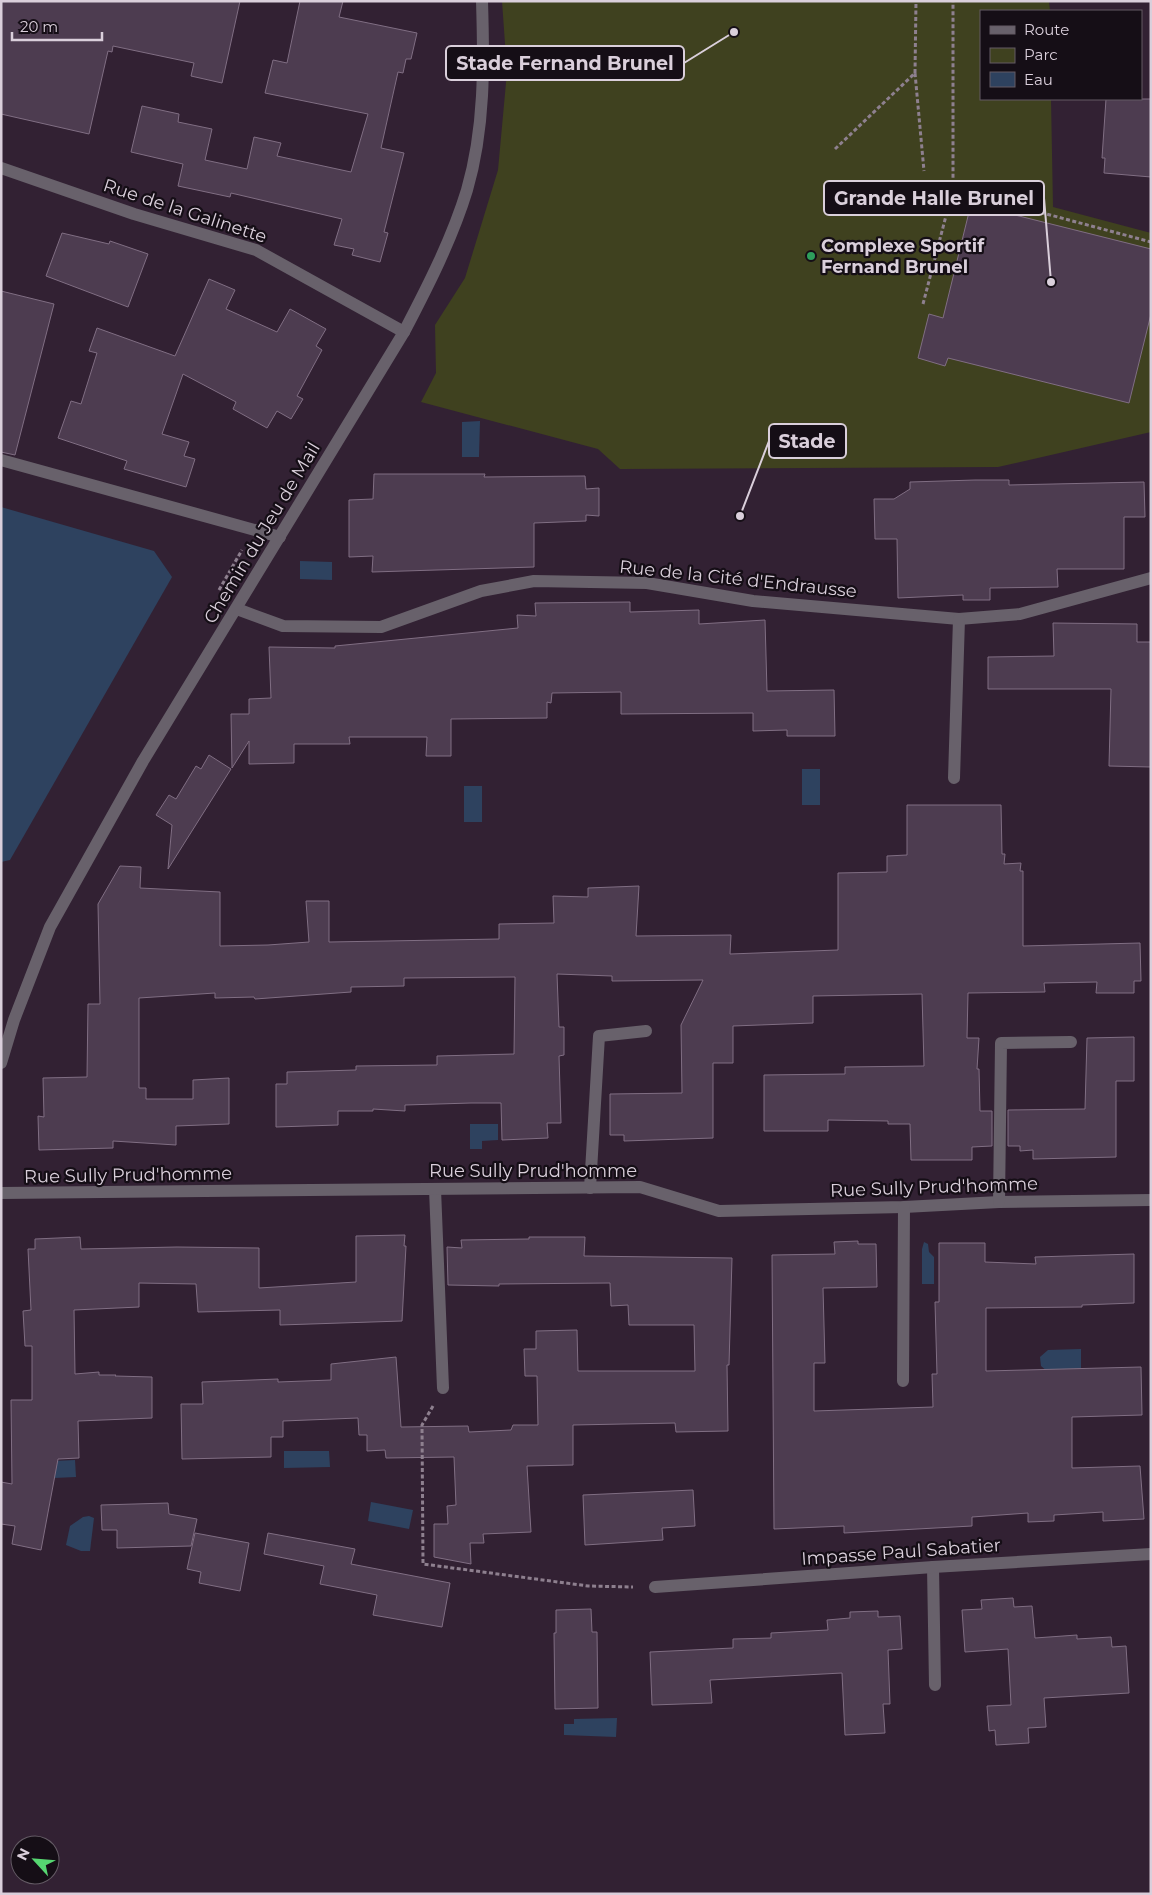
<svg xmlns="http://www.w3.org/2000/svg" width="1152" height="1895" viewBox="0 0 1152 1895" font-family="Montserrat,sans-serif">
<rect width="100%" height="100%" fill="#322133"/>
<!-- green -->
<polygon fill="#3f411f" points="502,1 1049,1 1050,11 981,11 981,99 1051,99 1053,207 1151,233 1151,432 998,467 620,469 598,449 421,402 436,373 435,325 465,278 498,170 507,72"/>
<!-- water -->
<g fill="#2e425f">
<polygon points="480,421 479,457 462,457 462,422"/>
<polygon points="1,507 154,551 172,577 10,860 1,862"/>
<polygon points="300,561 332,562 332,580 300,579"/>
<rect x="802" y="769" width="18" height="36"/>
<rect x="464" y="786" width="18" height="36"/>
<polygon points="470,1124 498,1124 498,1140 482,1141 482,1149 470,1149"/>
<polygon points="924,1242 928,1244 929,1252 934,1257 934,1284 922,1284 922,1249"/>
<polygon points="1081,1349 1081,1371 1048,1372 1041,1366 1040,1357 1048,1350"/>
<polygon points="284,1451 329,1451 330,1467 284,1468"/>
<polygon points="75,1460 76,1477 32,1479 31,1462"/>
<polygon points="371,1502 413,1510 409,1529 368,1521"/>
<polygon points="89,1516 94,1518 90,1551 81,1551 66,1545 70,1526 83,1517"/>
<polygon points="617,1718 616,1737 564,1735 564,1724 574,1724 574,1719"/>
</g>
<!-- building -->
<g fill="#4d3c50" stroke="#806e83">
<polygon points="1,1 240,1 222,83 191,76 194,63 113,46 112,52 108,51 89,134 1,114"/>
<polygon points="300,1 343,1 339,17 417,33 411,59 406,59 403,73 398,72 381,148 404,153 384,232 388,233 380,262 352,255 354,249 334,245 342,219 231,193 230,197 178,186 183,164 131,152 142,106 179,114 178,122 212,129 205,160 247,169 254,137 281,143 277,156 351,172 368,114 265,93 273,60 287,63"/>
<polygon points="1106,99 1151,99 1151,177 1104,173 1105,158 1102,158"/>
<polygon points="971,204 1151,249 1151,314 1129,403 948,358 945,366 918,358 929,314 943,318"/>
<polygon points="62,233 109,244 110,241 148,254 128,307 46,276"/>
<polygon points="209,279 235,290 226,309 277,332 290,309 326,329 316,346 322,350 297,396 303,399 291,419 277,411 267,428 233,409 236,402 183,374 162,434 189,442 184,456 195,459 186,487 124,469 127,461 58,438 71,401 81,404 97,353 89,351 97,328 175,356"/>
<polygon points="1,291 54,304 15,455 1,452"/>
<polygon points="374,474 485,474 484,477 585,476 586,489 599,488 599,516 586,515 586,521 534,523 534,567 372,572 373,556 349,557 349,500 373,499"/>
<polygon points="975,480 1009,480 1009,485 1144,482 1145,517 1124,517 1124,569 1057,569 1058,587 990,588 990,600 963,600 963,595 898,598 897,539 875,539 874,499 894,499 910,489 910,482"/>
<polygon points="630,602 630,612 699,610 699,624 765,620 767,691 834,690 835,736 787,736 787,730 753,731 753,713 621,714 621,692 552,693 551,703 547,702 547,718 451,719 451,756 426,756 427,737 349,737 350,744 294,744 294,763 249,764 249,741 232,768 231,714 249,714 249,699 271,698 269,647 335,648 335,646 518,628 517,615 536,616 535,603"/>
<polygon points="1053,623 1137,624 1137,642 1151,642 1151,767 1109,766 1111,689 988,689 988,657 1054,656"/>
<polygon points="209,755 231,769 168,869 172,825 156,815 169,795 176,799 196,766 201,769"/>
<polygon points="907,805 1001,805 1002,854 1005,854 1004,864 1021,863 1020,871 1023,871 1023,946 1140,943 1141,981 1134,981 1134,993 1096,993 1097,982 1044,983 1045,992 968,993 967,1038 979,1038 977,1069 979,1069 980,1111 992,1111 992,1146 972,1147 972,1160 911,1160 910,1124 888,1124 888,1121 828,1120 828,1131 764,1131 764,1075 845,1074 845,1067 924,1066 922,994 813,996 813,1023 733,1026 733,1063 713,1063 713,1138 624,1141 624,1135 610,1135 610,1094 682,1093 681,1025 703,980 612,981 612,976 557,974 559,1027 564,1027 564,1055 559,1056 561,1123 547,1123 548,1138 502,1140 501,1103 471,1103 405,1105 405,1111 373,1109 373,1111 338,1111 338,1125 276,1127 276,1084 287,1084 287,1072 356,1070 356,1066 437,1065 437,1056 514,1054 515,977 404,978 404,986 351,987 351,992 255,999 254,997 215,998 215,993 139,998 139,1088 146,1088 146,1099 193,1099 193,1080 229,1078 229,1124 176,1126 176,1145 113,1141 113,1148 39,1150 38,1116 44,1117 43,1078 87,1077 88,1004 100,1004 98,904 120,866 141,867 140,888 220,892 220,946 268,945 309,942 306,901 329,901 329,942 499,939 499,924 554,923 553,896 588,897 588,888 639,886 636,936 731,935 730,954 838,950 838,873 887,872 887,856 907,855"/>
<polygon points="1134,1037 1134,1081 1116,1081 1116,1157 1033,1159 1033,1150 1020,1151 1020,1146 1008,1146 1008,1110 1085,1109 1087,1038"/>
<polygon points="405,1235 404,1246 406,1246 402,1321 280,1325 280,1310 198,1312 196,1284 139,1283 139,1307 74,1310 75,1374 99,1372 99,1375 116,1375 115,1376 152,1377 152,1418 78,1421 79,1458 58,1459 41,1550 12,1544 15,1526 1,1524 1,1482 12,1484 11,1400 32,1400 32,1346 25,1346 23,1311 31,1310 28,1249 35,1249 35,1239 80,1237 81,1249 177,1247 259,1248 259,1288 356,1282 356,1236"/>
<polygon points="529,1237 585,1237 584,1256 732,1258 729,1365 727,1365 728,1431 676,1432 675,1423 573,1425 573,1465 527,1466 531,1532 483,1534 484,1543 470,1543 471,1564 434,1557 434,1524 448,1524 447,1506 456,1505 454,1457 386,1458 385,1450 367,1451 367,1435 359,1435 358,1418 283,1421 283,1437 271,1437 271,1457 182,1459 181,1404 203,1404 202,1382 278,1379 278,1382 331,1380 331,1364 396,1357 401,1427 468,1426 469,1432 511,1430 513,1425 538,1425 537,1376 525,1376 524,1349 536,1349 536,1331 577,1330 578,1371 695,1371 694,1325 629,1325 628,1305 611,1306 610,1283 499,1284 499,1286 448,1285 447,1247 462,1248 461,1240 529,1239"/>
<polygon points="858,1241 858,1244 876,1244 877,1287 823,1288 825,1363 814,1363 814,1411 933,1407 932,1374 937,1374 935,1302 939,1302 939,1243 985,1243 985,1262 1036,1264 1035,1257 1134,1254 1134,1303 1082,1305 1082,1307 986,1308 986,1371 1141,1367 1142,1415 1072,1417 1072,1468 1140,1466 1144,1519 1103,1521 1103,1512 1054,1515 1054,1521 1028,1522 1028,1513 972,1517 972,1526 844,1533 844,1526 774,1529 772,1255 835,1254 834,1242"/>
<polygon points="693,1490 695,1526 662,1528 663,1540 585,1545 583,1495"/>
<polygon points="168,1503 169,1514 197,1519 191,1546 117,1548 117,1530 102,1530 101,1505"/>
<polygon points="195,1533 249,1543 240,1591 199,1583 201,1572 187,1569"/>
<polygon points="268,1533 355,1549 351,1564 450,1583 442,1627 373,1615 377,1595 320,1584 324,1566 264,1554"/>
<polygon points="1013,1598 1014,1607 1032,1606 1035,1638 1077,1635 1077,1639 1111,1637 1112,1647 1126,1646 1129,1693 1044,1698 1046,1727 1028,1728 1029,1743 996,1745 995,1730 989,1731 987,1706 1011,1705 1008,1649 965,1652 962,1610 982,1609 981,1600"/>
<polygon points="591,1609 592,1632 597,1632 598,1708 555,1709 554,1633 556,1633 556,1610"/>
<polygon points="878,1611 878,1617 900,1616 902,1649 888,1650 890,1704 883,1704 885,1733 845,1735 842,1673 710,1680 712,1703 652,1705 650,1652 733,1648 733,1639 771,1638 771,1633 828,1630 827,1620 850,1618 850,1612"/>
</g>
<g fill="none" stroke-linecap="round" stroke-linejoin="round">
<!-- path -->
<g stroke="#8e808f" stroke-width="3" stroke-dasharray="4 2.5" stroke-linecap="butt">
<polyline points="915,73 916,1"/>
<polyline points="835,149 915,73 924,171"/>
<polyline points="953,189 1151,242"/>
<polyline points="923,304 953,189 953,1"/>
<polyline points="219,590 242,550"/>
<polyline points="433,1406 422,1425 423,1564 588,1586 633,1587"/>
</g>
<!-- minor -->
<g stroke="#68616b" stroke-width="12">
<polyline points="1,168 134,214 256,250 404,332"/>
<polyline points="1,460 280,537"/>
<polyline points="237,609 283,626 381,627 481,591 534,581 647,583 753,601 959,619 1020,614 1151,578"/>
<polyline points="954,778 959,619"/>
<path d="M1 1063 14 1020 50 927 143 761 404 332C428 286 452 239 467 190 485 128 484 64 482 1"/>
<polyline points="590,1188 599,1036 646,1031"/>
<polyline points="435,1189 443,1388"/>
<polyline points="1,1193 640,1187 719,1211 904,1207 999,1202 1151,1200"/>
<polyline points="999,1202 1001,1043 1071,1042"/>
<polyline points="903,1381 904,1207"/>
<polyline points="933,1567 935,1685"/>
<polyline points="655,1587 933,1567 1151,1554"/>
</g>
</g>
<!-- markers -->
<circle fill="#2e9e5b" stroke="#150e16" stroke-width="2" cx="811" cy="256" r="5"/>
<g text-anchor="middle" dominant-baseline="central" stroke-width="4.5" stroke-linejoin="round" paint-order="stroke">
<!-- street labels -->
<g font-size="18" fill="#dacfdb" stroke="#150e16">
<text transform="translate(185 211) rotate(18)">Rue de la Galinette</text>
<text transform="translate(262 533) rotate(-59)">Chemin du Jeu de Mail</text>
<text transform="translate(738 579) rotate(6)">Rue de la Cité d'Endrausse</text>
<text x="533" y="1171">Rue Sully Prud'homme</text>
<text transform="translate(128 1175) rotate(-1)">Rue Sully Prud'homme</text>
<text transform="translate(934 1187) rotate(-2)">Rue Sully Prud'homme</text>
<text transform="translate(901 1552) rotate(-4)">Impasse Paul Sabatier</text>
</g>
<!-- poi labels -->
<g font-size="18" font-weight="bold" fill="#dacfdb" stroke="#150e16" text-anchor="start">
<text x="821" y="246">Complexe Sportif<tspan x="821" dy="21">Fernand Brunel</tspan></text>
</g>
</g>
<!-- callouts -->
<path fill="none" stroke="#dacfdb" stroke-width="2" d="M734 32L684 63M1051 282L1044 198M740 516L769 441"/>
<g fill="#dacfdb" stroke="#150e16" stroke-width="2">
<circle cx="734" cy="32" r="5"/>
<circle cx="1051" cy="282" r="5"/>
<circle cx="740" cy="516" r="5"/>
</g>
<g fill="#150e16" stroke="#dacfdb" stroke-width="2">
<rect x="446" y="46" width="238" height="34" rx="5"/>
<rect x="824" y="181" width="220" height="34" rx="5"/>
<rect x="769" y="424" width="77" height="34" rx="5"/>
</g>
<g font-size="19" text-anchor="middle" font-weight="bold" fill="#dacfdb">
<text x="565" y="70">Stade Fernand Brunel</text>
<text x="934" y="205">Grande Halle Brunel</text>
<text x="807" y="448">Stade</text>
</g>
<!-- border -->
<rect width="1152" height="1895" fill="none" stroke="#dacfdb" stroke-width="5"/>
<!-- legend -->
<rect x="980" y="10" width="162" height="90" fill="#150e16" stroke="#645b65"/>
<rect x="990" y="26" width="25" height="8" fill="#68616b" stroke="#645b65"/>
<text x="1024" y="35" font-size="15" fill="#dacfdb">Route</text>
<rect x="990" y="48" width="25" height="15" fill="#3f411f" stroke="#645b65"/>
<text x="1024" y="60" font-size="15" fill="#dacfdb">Parc</text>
<rect x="990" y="72" width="25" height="15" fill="#2e425f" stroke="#645b65"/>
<text x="1024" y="85" font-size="15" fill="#dacfdb">Eau</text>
<!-- north arrow -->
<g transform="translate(35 1860) rotate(296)"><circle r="24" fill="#150e16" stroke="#645b65"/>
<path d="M0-4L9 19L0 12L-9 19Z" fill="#56d671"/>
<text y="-8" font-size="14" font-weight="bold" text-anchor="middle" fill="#dacfdb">N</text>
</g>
<!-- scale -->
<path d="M12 32v8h90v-8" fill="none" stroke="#dacfdb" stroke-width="2.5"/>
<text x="20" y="32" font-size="15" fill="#dacfdb" stroke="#150e16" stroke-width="4" paint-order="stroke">20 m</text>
</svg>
